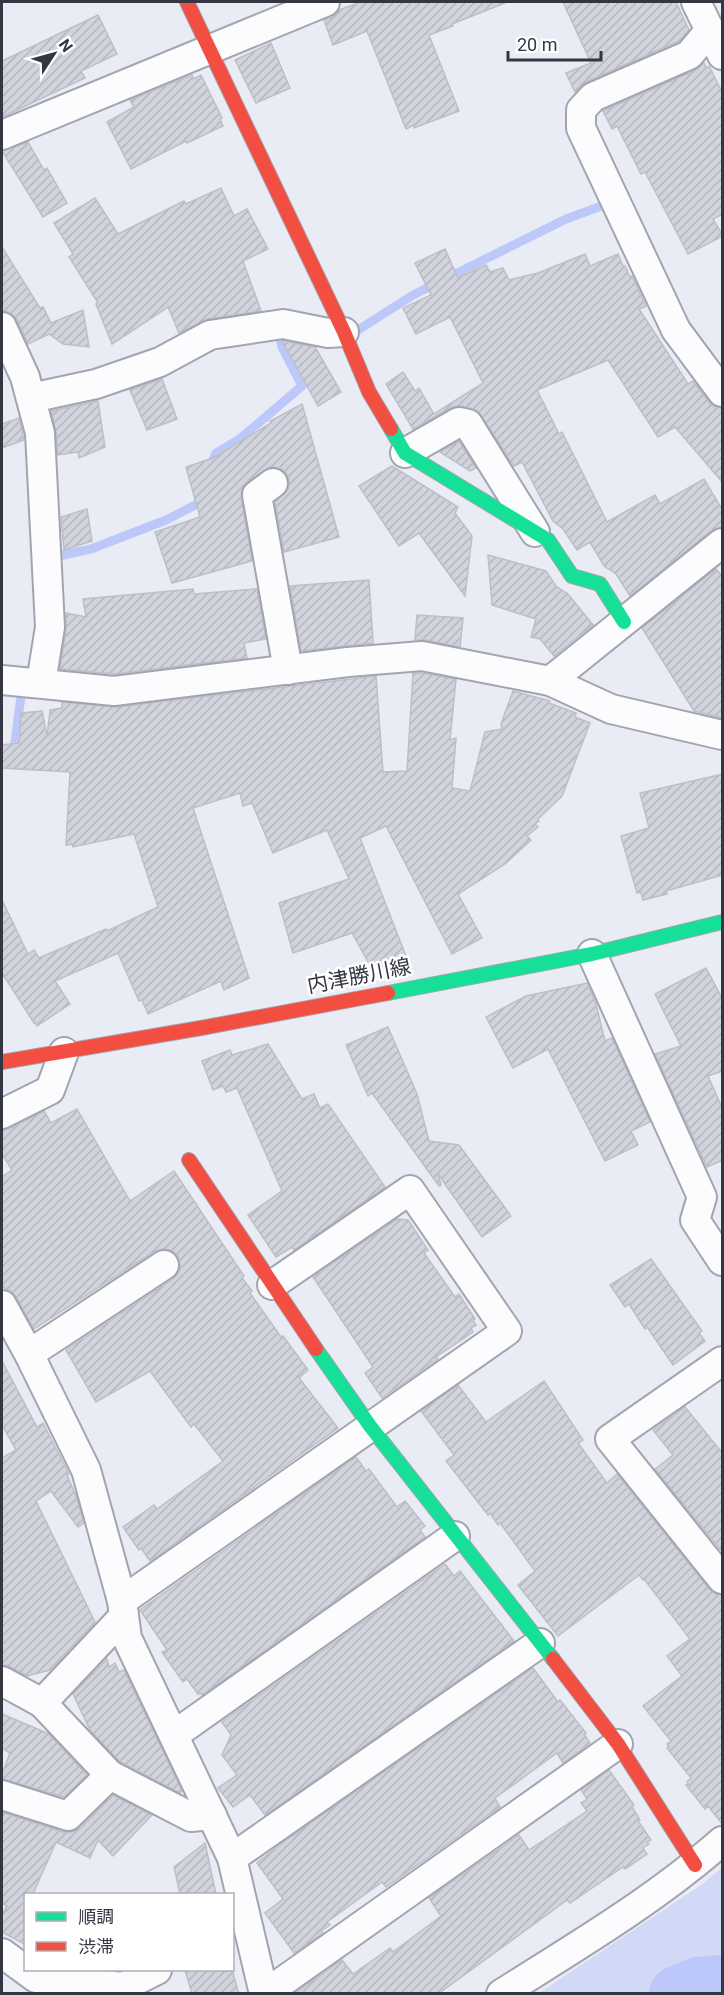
<svg xmlns="http://www.w3.org/2000/svg" width="724" height="1995" viewBox="0 0 724 1995" font-family="Roboto,'Noto Sans JP',sans-serif">
<defs>
<pattern id="building-hatch" width="6" height="6" patternUnits="userSpaceOnUse" patternTransform="scale(1.5)"><rect width="6" height="6" fill="#d1d4dd"/><path d="M-1 1l2-2M0 6l6-6M5 7l2-2" fill="none" stroke="#b4b7bf"/></pattern>
</defs>
<rect width="100%" height="100%" fill="#eaecf5"/>
<!-- park -->
<polygon fill="#d2d9f6" points="722,1868 722,1993 539,1993 701,1885"/>
<g fill="none" stroke-linecap="round" stroke-linejoin="round">
<!-- stream -->
<g stroke="#bcc8fa" stroke-width="9">
<polyline points="355,332 413,295 566,219 610,203"/>
<polyline points="211,468 211,464 216,453 241,438 302,386 282,347 279,333"/>
<polyline points="54,557 91,549 166,520 207,499"/>
<polyline points="15,742 21,696"/>
</g>
<!-- river -->
<polyline stroke="#bcc8fa" stroke-width="56" points="677,1994 698,1985 722,1983"/>
</g>
<!-- building -->
<g fill="url(#building-hatch)" stroke="#bdbfc8" stroke-width="1.5">
<polygon points="361,2 505,2 505,3 452,24 453,26 429,35 459,111 414,128 414,125 406,129 367,31 333,45 324,20 332,17 339,10"/>
<polygon points="563,2 676,2 689,30 679,41 586,82 575,92 566,73 591,63"/>
<polygon points="98,15 117,54 81,71 85,78 2,117 2,61"/>
<polygon points="271,43 290,88 256,103 235,60"/>
<polygon points="704,63 706,68 709,66 723,94 723,214 713,219 723,236 688,254 645,172 641,174 617,126 612,129 603,111 696,70"/>
<polygon points="192,75 194,79 201,75 222,118 220,119 223,126 187,143 186,141 131,169 107,122 134,107 130,100"/>
<polygon points="28,142 44,170 47,168 67,203 43,217 2,151"/>
<polygon points="221,188 234,216 247,209 268,249 243,261 261,311 207,319 179,333 168,307 112,344 96,304 98,303 69,257 73,254 54,223 95,198 118,234 184,201 186,204"/>
<polygon points="2,247 40,308 43,307 51,323 83,310 89,347 63,344 49,334 28,344 17,320 11,313 2,311"/>
<polygon points="445,249 458,278 486,265 490,272 503,268 509,280 538,273 585,254 590,266 618,254 623,266 625,266 630,277 632,276 646,306 639,309 688,384 693,381 709,402 715,407 723,408 723,483 675,427 658,437 608,360 537,390 559,434 562,432 607,522 655,495 660,504 704,479 723,511 723,527 712,530 630,596 616,574 604,566 590,542 577,550 563,529 553,521 522,462 514,466 478,411 463,406 452,407 413,429 386,384 403,372 415,391 419,388 434,414 483,383 450,317 416,334 403,308 431,295 415,263"/>
<polygon points="282,341 315,347 341,392 318,406"/>
<polygon points="162,379 177,419 147,430 130,390"/>
<polygon points="98,401 105,447 79,458 78,452 58,455 56,432 51,411"/>
<polygon points="302,404 339,537 284,552 275,502 288,490 289,480 286,473 280,468 270,467 247,482 242,490 241,498 252,561 172,583 155,532 200,517 186,467 213,458 271,423 270,421"/>
<polygon points="19,418 24,440 2,448 2,424"/>
<polygon points="459,441 476,468 470,471 440,452"/>
<polygon points="392,466 458,507 455,513 472,536 465,596 419,533 399,546 359,486"/>
<polygon points="87,509 92,541 64,550 61,517"/>
<polygon points="488,555 546,571 556,586 568,594 593,625 554,656 540,639 531,637 536,619 492,605"/>
<polygon points="716,569 723,577 723,718 694,711 642,628"/>
<polygon points="369,580 373,643 301,651 290,586"/>
<polygon points="193,589 194,594 257,589 266,639 244,643 247,658 114,674 60,669 66,629 66,613 86,617 83,599"/>
<polygon points="417,615 463,618 460,647 425,640 415,640"/>
<polygon points="413,673 421,673 456,679 450,740 456,738 452,788 470,791 485,732 502,729 501,724 513,691 550,701 549,703 576,713 575,717 590,723 562,796 538,819 539,821 535,824 538,827 527,836 531,840 505,864 458,894 482,938 452,954 386,826 360,838 409,964 373,971 352,933 293,953 279,903 349,879 327,830 273,853 252,803 243,806 240,793 193,808 249,978 224,990 221,981 148,1014 142,1000 139,1001 118,953 55,981 70,1004 37,1026 35,1022 34,1023 2,973 2,900 28,954 34,950 39,958 106,929 107,931 158,907 134,834 73,847 72,844 66,845 70,772 2,768 2,745 19,743 21,713 42,711 47,736 50,710 62,708 62,702 116,707 376,676 383,772 407,771"/>
<polygon points="723,774 723,875 666,891 667,894 643,900 641,892 637,893 621,836 649,828 640,793"/>
<polygon points="706,968 723,1000 723,1071 708,1076 723,1110 723,1160 707,1167 655,1054 681,1046 655,994"/>
<polygon points="587,983 596,1004 605,1041 612,1038 650,1122 631,1131 638,1145 605,1161 548,1049 513,1068 486,1017 526,996"/>
<polygon points="388,1027 417,1094 429,1141 459,1145 511,1216 482,1237 438,1174 441,1185 439,1186 372,1093 368,1096 346,1045"/>
<polygon points="268,1044 302,1099 314,1094 320,1108 328,1104 385,1187 294,1250 292,1247 276,1257 248,1215 282,1191 237,1088 226,1092 223,1086 213,1090 202,1061 230,1050 232,1055"/>
<polygon points="77,1109 130,1201 174,1171 244,1276 242,1278 252,1291 250,1293 281,1337 283,1336 308,1370 299,1378 338,1428 150,1561 141,1548 139,1550 123,1527 154,1505 157,1509 223,1461 194,1424 191,1427 150,1371 96,1402 66,1350 173,1279 179,1272 180,1265 178,1256 171,1250 162,1249 155,1251 34,1329 16,1297 11,1291 5,1289 2,1283 2,1177 12,1170 2,1154 2,1130 9,1129 44,1111 51,1123"/>
<polygon points="397,1219 408,1220 428,1250 424,1253 455,1297 459,1294 475,1319 473,1321 476,1325 471,1328 473,1332 436,1357 438,1359 382,1398 365,1373 373,1367 313,1277"/>
<polygon points="651,1259 702,1331 699,1333 705,1341 673,1365 647,1327 645,1329 629,1304 625,1307 610,1285"/>
<polygon points="2,1361 37,1427 43,1423 69,1474 67,1475 77,1499 84,1523 78,1527 51,1491 36,1501 95,1622 50,1670 27,1676 10,1667 2,1665 2,1458 16,1450 2,1425"/>
<polygon points="544,1381 583,1440 578,1443 607,1483 617,1474 709,1589 715,1594 723,1595 723,1825 708,1806 705,1809 686,1785 688,1784 687,1782 691,1778 667,1748 669,1747 667,1744 671,1741 643,1706 682,1676 667,1656 690,1639 644,1579 643,1580 639,1575 558,1636 518,1585 535,1571 500,1523 498,1525 490,1513 488,1515 446,1461 454,1455 421,1411 458,1385 486,1422"/>
<polygon points="685,1407 723,1454 723,1553 655,1469 673,1455 653,1430"/>
<polygon points="356,1457 366,1471 369,1469 397,1507 405,1501 425,1526 420,1530 425,1537 202,1695 201,1693 198,1694 187,1679 183,1682 162,1652 167,1650 140,1610"/>
<polygon points="445,1564 454,1576 460,1571 514,1641 265,1815 250,1795 233,1807 218,1788 237,1775 222,1755 231,1735 222,1722"/>
<polygon points="107,1659 109,1667 115,1663 119,1672 124,1670 182,1791 180,1793 120,1762 90,1730 73,1694"/>
<polygon points="533,1668 558,1702 560,1700 586,1733 584,1734 590,1743 563,1763 557,1753 495,1798 500,1807 386,1887 382,1882 327,1922 330,1925 321,1931 323,1933 294,1953 265,1913 283,1899 257,1863 285,1841"/>
<polygon points="2,1714 49,1734 87,1775 64,1797 2,1779 2,1774 10,1753 2,1748"/>
<polygon points="609,1770 634,1805 632,1807 640,1820 638,1821 651,1840 647,1842 649,1844 643,1848 647,1854 625,1869 623,1867 570,1903 567,1900 438,1994 294,1994 342,1960 353,1974 390,1948 393,1952 441,1916 429,1898 519,1835 529,1850 587,1811 581,1803 587,1799 581,1790"/>
<polygon points="113,1795 152,1815 113,1856 98,1840 90,1858 56,1842 33,1894 26,1894 26,1945 2,1932 2,1914 7,1906 2,1903 2,1812 63,1832 71,1832 80,1828"/>
<polygon points="205,1843 216,1894 180,1894 174,1867"/>
<polygon points="185,1970 232,1970 239,1994 192,1994"/>
</g>
<g fill="none" stroke-linecap="round" stroke-linejoin="round">
<!-- street casing -->
<g stroke="#a3a5ae" stroke-width="32">
<g id="street">
<polyline points="696,2 722,55"/>
<polyline points="710,30 689,55 593,97 581,110 581,128 676,330 722,392"/>
<polyline points="2,135 325,2"/>
<polyline points="2,327 25,377 40,433 50,627 41,683"/>
<polyline points="31,398 96,384 160,362 210,335 283,324 328,333 344,332"/>
<polyline points="405,453 459,422 468,424 535,532"/>
<polyline points="273,483 257,495 288,670"/>
<polyline points="2,680 114,691 348,662 422,656 550,681 611,709 722,735"/>
<polyline points="550,681 722,543"/>
<polyline points="592,954 702,1197 695,1220 722,1261"/>
<polyline points="2,1114 50,1090 64,1052"/>
<polyline points="2,1305 29,1354 86,1470 122,1601 127,1638 232,1858 264,1994"/>
<polyline points="29,1354 164,1265"/>
<polyline points="722,1361 610,1439 722,1579"/>
<polyline points="122,1601 507,1331 410,1190 272,1285"/>
<polyline points="2,1681 42,1703 110,1775 191,1817 212,1815"/>
<polyline points="42,1703 124,1616"/>
<polyline points="174,1735 455,1536"/>
<polyline points="2,1795 68,1816 110,1775"/>
<polyline points="232,1858 540,1643"/>
<polyline points="2,1953 36,1978 123,1987 157,1970"/>
<polyline points="265,1994 618,1744"/>
<path d="M501 1994C577 1946 655 1900 722 1841"/>
</g>
</g>
<!-- fast casing -->
<g stroke="#a3a5ae" stroke-width="16">
<g id="fast">
<polyline points="391,429 405,453 548,540 572,576 600,584 624,622"/>
<polyline points="388,993 592,954 722,922"/>
<polyline points="316,1349 370,1426 553,1659"/>
</g>
</g>
<!-- jam casing -->
<g stroke="#a3a5ae" stroke-width="16">
<g id="jam">
<polyline points="187,2 344,332 369,392 391,429"/>
<polyline points="2,1062 201,1028 388,993"/>
<polyline points="189,1160 316,1349"/>
<polyline points="553,1659 618,1744 695,1865"/>
</g>
</g>
<!-- street -->
<use href="#street" stroke="#fcfcfe" stroke-width="28"/>
<!-- fast -->
<use href="#fast" stroke="#16e098" stroke-width="14"/>
<!-- jam -->
<use href="#jam" stroke="#f24e42" stroke-width="14"/>
</g>
<g text-anchor="middle" dominant-baseline="central" stroke-width="5" stroke-linejoin="round" paint-order="stroke">
<!-- street labels -->
<g font-size="21" fill="#343742" stroke="#fff">
<text transform="translate(359 976) rotate(-11)">内津勝川線</text>
</g>
</g>
<!-- border -->
<rect width="724" height="1995" fill="none" stroke="#343742" stroke-width="6"/>
<!-- legend -->
<rect x="24" y="1893" width="210" height="78" fill="#ffffff" stroke="#aeafb3" stroke-width="1.5"/>
<rect x="36" y="1912" width="30" height="9" fill="#16e098" stroke="#aeafb3" stroke-width="1.5"/>
<text x="78" y="1923" font-size="18" fill="#343742">順調</text>
<rect x="36" y="1942" width="30" height="9" fill="#f24e42" stroke="#aeafb3" stroke-width="1.5"/>
<text x="78" y="1953" font-size="18" fill="#343742">渋滞</text>
<!-- north arrow -->
<g transform="translate(54 54) rotate(54)" stroke="#ffffff" stroke-width="4.5" paint-order="stroke">
<path d="M0-4.5L10 22L0 15L-10 22Z" fill="#343742"/>
<text y="-9" font-size="16" font-weight="bold" text-anchor="middle" fill="#343742">N</text>
</g>
<!-- scale -->
<path d="M508 51v9h93v-9" fill="none" stroke="#343742" stroke-width="3"/>
<text x="517" y="51" font-size="18" fill="#343742" stroke="#ffffff" stroke-width="4.5" paint-order="stroke">20 m</text>
</svg>
